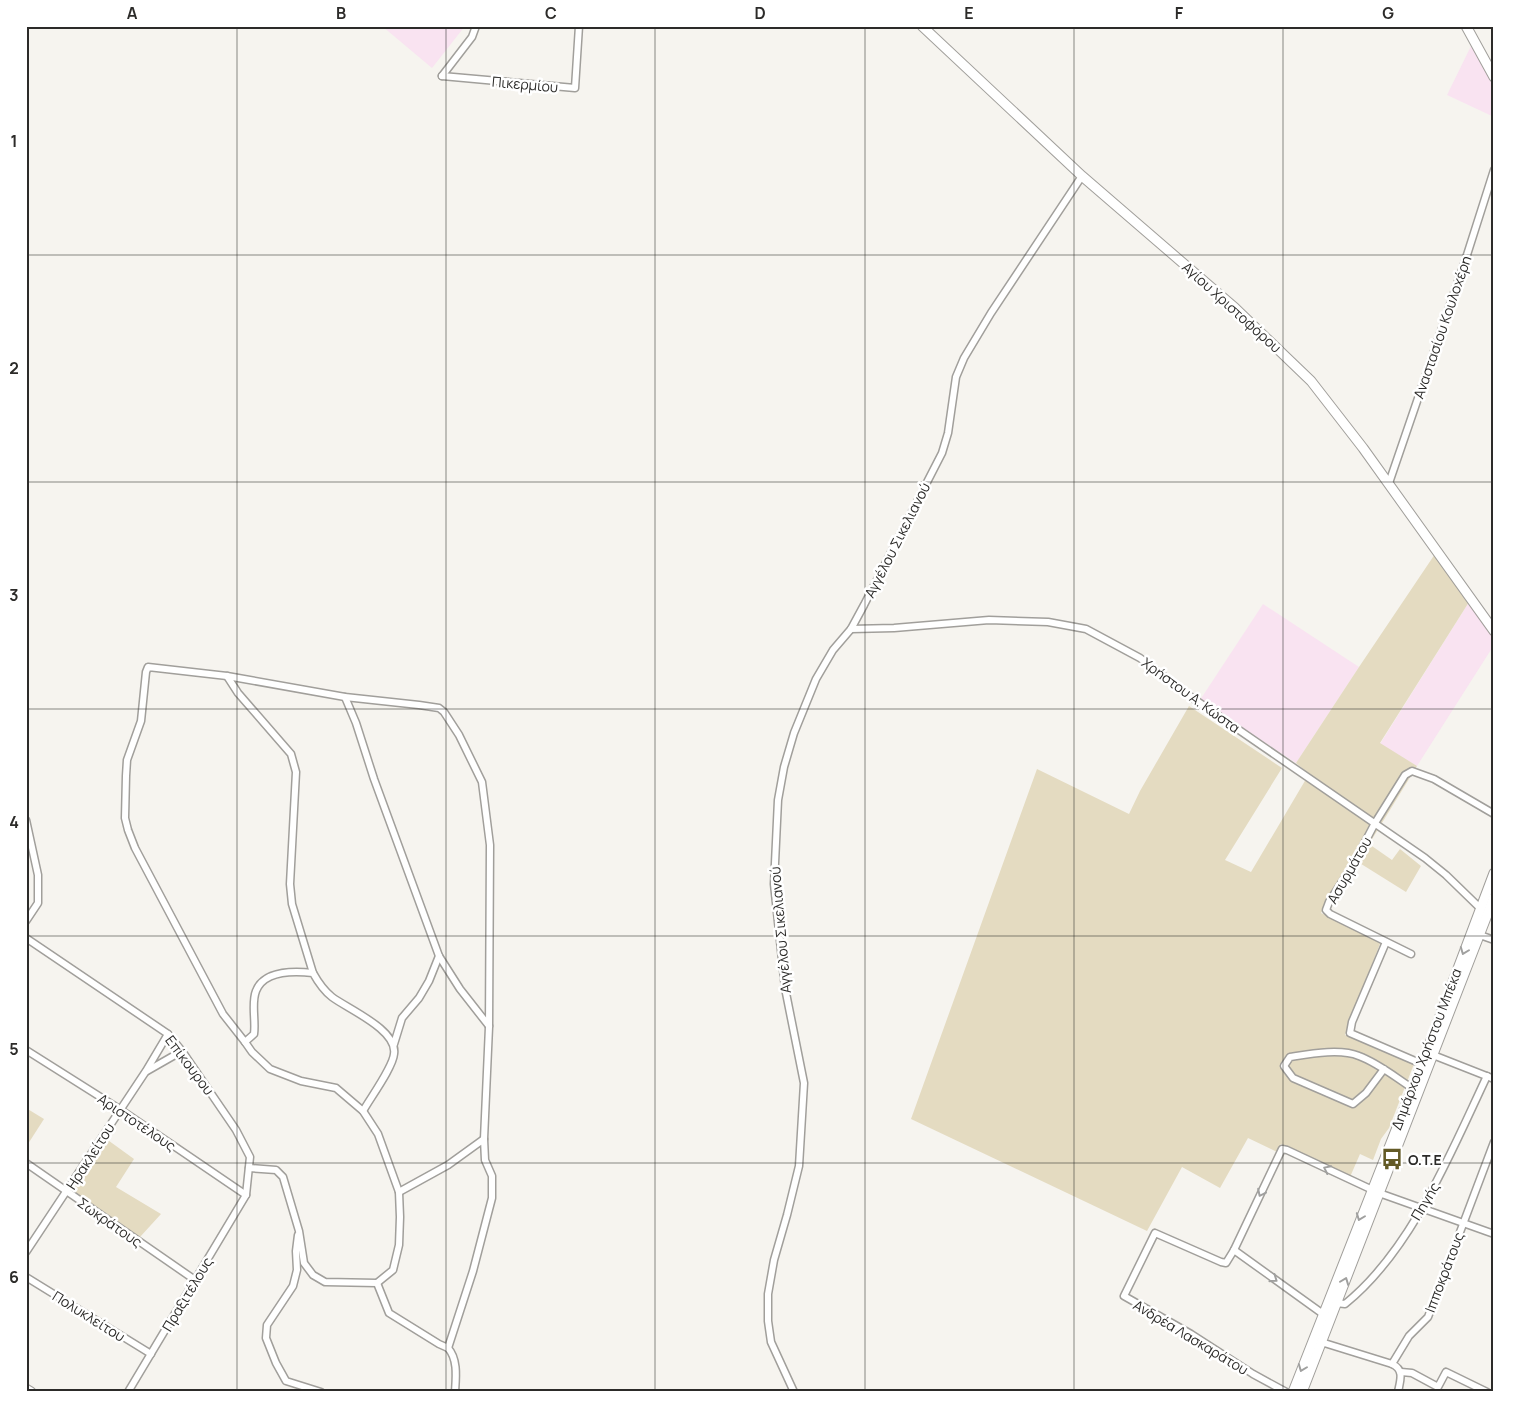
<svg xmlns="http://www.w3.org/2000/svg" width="1520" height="1418" viewBox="0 0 1520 1418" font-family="Manrope,sans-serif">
<rect width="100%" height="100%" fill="#f6f4ef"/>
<!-- industrial -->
<g fill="#f9e3f1">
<polygon points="382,26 465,26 432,68"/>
<polygon points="1472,44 1494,87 1494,117 1447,95"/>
<polygon points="1469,602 1494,637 1494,645 1417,766 1380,744"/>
<polygon points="1263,604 1359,667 1296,763 1200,700"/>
</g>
<!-- green -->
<g fill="#e4dbc1">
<polygon points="1435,554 1469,602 1380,743 1417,766 1369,844 1392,860 1400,849 1421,866 1406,892 1358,862 1330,908 1324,908 1321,913 1381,941 1345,1035 1414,1064 1389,1128 1381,1139 1373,1160 1360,1154 1350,1177 1281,1144 1277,1152 1248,1138 1220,1188 1182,1167 1147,1231 911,1119 1037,769 1129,814 1140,791 1189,706 1282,768 1225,860 1251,872 1309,774 1296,763 1359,667"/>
<polygon points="26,1108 44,1119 26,1147"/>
<polygon points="105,1138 134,1159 116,1187 161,1214 140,1237 67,1187 84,1159 90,1164"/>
</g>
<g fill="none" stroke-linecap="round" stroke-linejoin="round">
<!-- street casing -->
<g stroke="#a19f9b" stroke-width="9">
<g id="street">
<polyline points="442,76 575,88 579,26"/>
<polyline points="442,76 472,37 476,26"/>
<polyline points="1389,483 1466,258 1494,170"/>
<polyline points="851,629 894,628 989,620 1048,622 1086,629 1140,658 1194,699 1425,858 1446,875 1480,908"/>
<polyline points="227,676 238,693 291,754 296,772 290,884 292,904 313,973"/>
<polyline points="345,697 356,723 374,779 439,956 460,989 489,1026"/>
<polyline points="26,820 38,875 38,903 26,921"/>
<polyline points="1477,934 1494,940"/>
<polyline points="26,938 168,1034 182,1051 236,1130 250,1157 246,1195 128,1392"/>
<polyline points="1386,942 1352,1022 1350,1033 1422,1064"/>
<polyline points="1411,954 1330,914 1326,910 1329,902 1353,865 1375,823 1405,775 1412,771 1434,779 1494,814"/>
<polyline points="245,1042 252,1052 270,1069 301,1081 336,1088 363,1111 378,1134 399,1192 400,1217 399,1245 393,1270 377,1283 325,1282 313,1275 304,1263 299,1231 283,1177 276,1170 249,1168"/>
<polyline points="394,1044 402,1018 419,998 429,981 439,956"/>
<polyline points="26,1050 121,1110 246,1195"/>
<polyline points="1433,1055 1494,1079"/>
<path d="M1384 1069 1366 1093 1353 1104 1293 1078 1284 1066 1290 1057C1309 1054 1340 1048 1359 1056 1378 1063 1395 1077 1412 1088"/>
<polyline points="147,1071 182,1051"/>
<path d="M363 1111C371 1097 393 1067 394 1054 398 1030 348 1009 332 997 323 990 318 982 313 973 295 971 264 970 256 991 251 1003 256 1021 254 1034L245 1042 223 1014 135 848 128 830 125 818 126 776 127 760 141 721 146 672 148 667 227 676 345 697 419 705 439 708 444 712 459 735 482 782 490 845 489 1027 484 1139"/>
<polyline points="26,1163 195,1280"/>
<polyline points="298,1235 296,1251 297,1270 293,1286 267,1325 266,1338 276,1363 286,1381 321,1392"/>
<polyline points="1234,1250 1323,1314"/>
<polyline points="26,1252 146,1071 168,1034"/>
<polyline points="26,1277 151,1354"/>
<polyline points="377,1283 389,1313 439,1344 448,1348 473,1271 492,1198 492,1176 485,1160 484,1139 448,1165 399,1192"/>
<path d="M1336 1303 1345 1304C1412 1250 1451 1152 1487 1076"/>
<polyline points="1321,1342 1392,1364"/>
<path d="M448 1348C458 1359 456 1377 455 1392"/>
<polyline points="1401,1372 1412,1373 1438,1387 1446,1372 1487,1392"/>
<polyline points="794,1392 771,1342 768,1321 768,1294 774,1260 787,1215 799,1166 804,1083 785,988 774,884 778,800 784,767 794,733 816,679 833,650 851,629 864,605 942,453 948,433 956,377 964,358 991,313 1082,176"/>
<polyline points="1286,1392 1253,1374 1191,1334 1124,1296 1155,1233 1221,1262 1226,1263 1234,1250 1282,1149 1287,1150 1379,1193 1494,1234"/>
<path d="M1398 1392C1400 1381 1405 1370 1392 1364L1409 1336 1428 1317 1494 1142"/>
</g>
</g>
<!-- secondary casing -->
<g stroke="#a19f9b" stroke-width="11">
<g id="secondary">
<polyline points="922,26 1082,176 1235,308 1311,381 1363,448 1494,631"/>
<polyline points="1466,26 1494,77"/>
<polyline points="26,1389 31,1392"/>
<polyline points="1293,1392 1422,1064 1494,873"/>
<polyline points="1302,1392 1494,897"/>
</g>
</g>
<!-- street -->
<use href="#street" stroke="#fff" stroke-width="6"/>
<!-- secondary -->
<use href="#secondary" stroke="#fff" stroke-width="9"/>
</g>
<!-- one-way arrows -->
<defs><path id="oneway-chevron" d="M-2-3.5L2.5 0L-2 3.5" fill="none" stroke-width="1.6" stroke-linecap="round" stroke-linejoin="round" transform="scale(1.25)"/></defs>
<g stroke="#a0a09f">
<use href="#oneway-chevron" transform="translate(1464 951) rotate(111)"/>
<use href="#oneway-chevron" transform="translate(1327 1169) rotate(-154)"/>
<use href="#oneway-chevron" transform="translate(1261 1193) rotate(116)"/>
<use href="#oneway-chevron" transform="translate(1360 1217) rotate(111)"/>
<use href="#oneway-chevron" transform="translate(1274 1279) rotate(35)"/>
<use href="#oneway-chevron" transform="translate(1345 1281) rotate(-69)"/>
<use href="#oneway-chevron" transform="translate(1302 1368) rotate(111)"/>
</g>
<!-- grid -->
<path fill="none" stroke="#2c2b29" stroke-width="1" stroke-opacity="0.55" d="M237 26V1392M446 26V1392M655 26V1392M865 26V1392M1074 26V1392M1283 26V1392M26 255H1494M26 482H1494M26 709H1494M26 936H1494M26 1163H1494"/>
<!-- icons -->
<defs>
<g id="bus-bare" transform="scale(1.725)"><path d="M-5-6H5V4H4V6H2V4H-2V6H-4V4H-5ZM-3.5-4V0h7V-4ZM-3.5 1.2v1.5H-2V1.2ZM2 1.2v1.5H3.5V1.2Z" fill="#635a26" stroke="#fff" stroke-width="2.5" paint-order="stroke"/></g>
</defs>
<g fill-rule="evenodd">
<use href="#bus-bare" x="1392" y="1159"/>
</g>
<g text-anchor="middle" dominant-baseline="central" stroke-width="5" stroke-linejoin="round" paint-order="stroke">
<!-- street labels -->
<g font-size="14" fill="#2c2b29" stroke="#fff">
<text transform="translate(525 84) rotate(5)">Πικερμίου</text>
<text transform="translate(1232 307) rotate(42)">Αγίου Χριστοφόρου</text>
<text transform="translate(1442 327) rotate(-71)">Αναστασίου Κουλοχέρη</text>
<text transform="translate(897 540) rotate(-63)">Αγγέλου Σικελιανού</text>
<text transform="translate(1191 695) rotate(36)">Χρήστου Α. Κώστα</text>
<text transform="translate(1349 870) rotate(-60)">Ασυρμάτου</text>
<text transform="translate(780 930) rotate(-95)">Αγγέλου Σικελιανού</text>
<text transform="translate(1426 1049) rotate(-69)">Δημάρχου Χρήστου Μπέκα</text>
<text transform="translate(190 1065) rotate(53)">Επίκουρου</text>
<text transform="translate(137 1122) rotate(34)">Αριστοτέλους</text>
<text transform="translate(90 1156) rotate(-57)">Ηρακλείτου</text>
<text transform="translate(1425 1201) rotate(-59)">Πηγής</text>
<text transform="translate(110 1222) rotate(35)">Σωκράτους</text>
<text transform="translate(1444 1272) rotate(-69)">Ιπποκράτους</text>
<text transform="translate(187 1294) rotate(-59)">Πραξιτέλους</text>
<text transform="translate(89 1316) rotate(32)">Πολυκλείτου</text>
<text transform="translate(1191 1337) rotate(31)">Ανδρέα Λασκαράτου</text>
</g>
<!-- poi labels -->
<g font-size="14" font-weight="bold" fill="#2c2b29" stroke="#fff" text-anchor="start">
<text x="1408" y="1159">Ο.Τ.Ε</text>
</g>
</g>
<!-- border -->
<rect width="1520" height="1418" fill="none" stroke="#ffffff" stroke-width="55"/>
<rect x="28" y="28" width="1464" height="1362" fill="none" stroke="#2c2b29" stroke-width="2"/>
<g font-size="16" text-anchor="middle" font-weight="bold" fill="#2c2b29">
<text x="132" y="19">A</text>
<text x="341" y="19">B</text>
<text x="551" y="19">C</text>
<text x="760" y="19">D</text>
<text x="969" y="19">E</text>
<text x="1179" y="19">F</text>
<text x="1388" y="19">G</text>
<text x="14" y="147">1</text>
<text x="14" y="374">2</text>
<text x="14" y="601">3</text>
<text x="14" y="828">4</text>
<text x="14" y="1055">5</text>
<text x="14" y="1283">6</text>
</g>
</svg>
